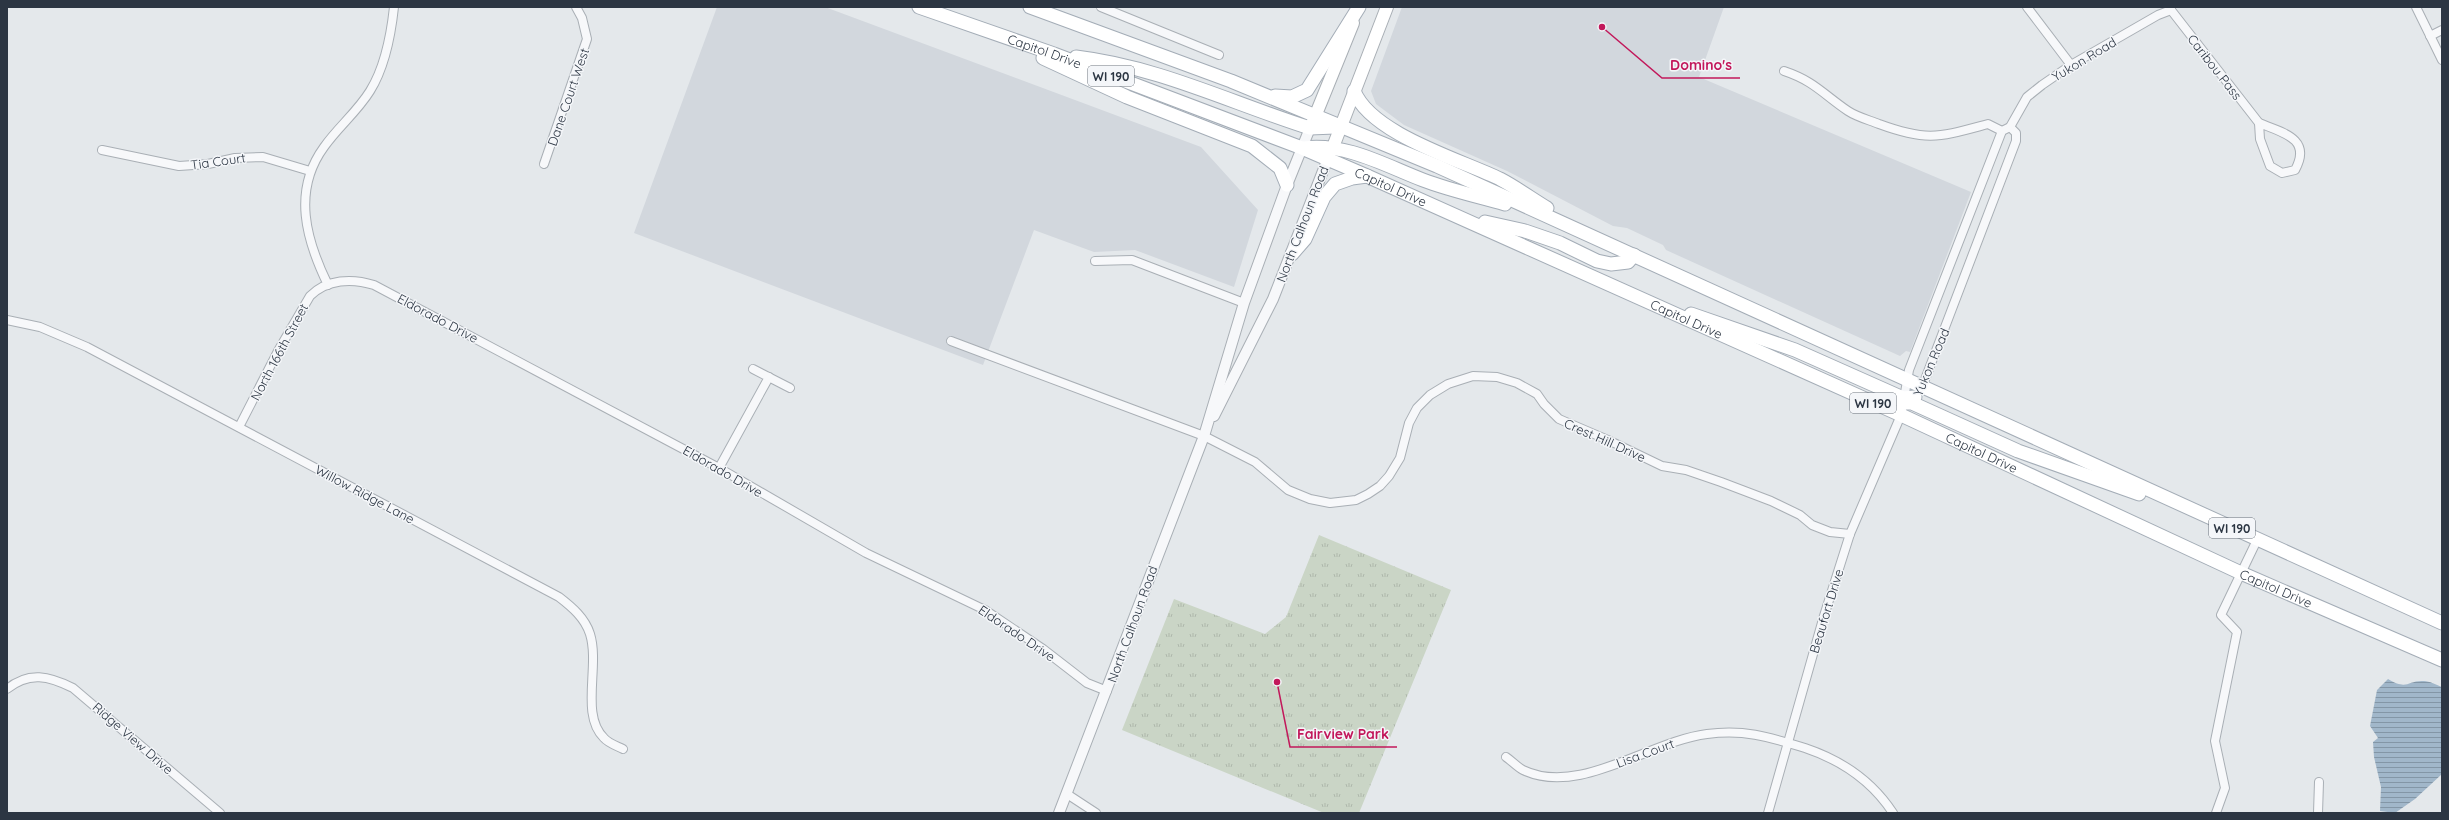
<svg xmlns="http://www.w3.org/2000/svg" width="2449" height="820" viewBox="0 0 2449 820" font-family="Quicksand,sans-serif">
<defs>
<pattern id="park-tufts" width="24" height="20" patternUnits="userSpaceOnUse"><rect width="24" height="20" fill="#cad5c6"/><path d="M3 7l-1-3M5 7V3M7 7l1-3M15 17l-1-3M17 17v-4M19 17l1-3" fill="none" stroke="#aeb7ab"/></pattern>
<pattern id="water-rules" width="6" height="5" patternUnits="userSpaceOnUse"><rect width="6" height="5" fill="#a1b7ca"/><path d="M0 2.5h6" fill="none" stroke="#8396a6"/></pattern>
</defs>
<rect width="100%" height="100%" fill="#e4e8eb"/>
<!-- built -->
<g fill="#d2d7dd">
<polygon points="717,7 825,7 1201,147 1258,210 1234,287 1135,250 1094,252 1034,230 983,365 634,233"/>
<polygon points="1402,7 1724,7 1699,77 1971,192 1910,352 1906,351 1900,356 1666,250 1663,245 1627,228 1613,226 1507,171 1404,125 1376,104 1371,91"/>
</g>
<!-- park -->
<polygon fill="url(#park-tufts)" points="1319,535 1451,590 1359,813 1324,813 1122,730 1174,599 1265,634 1286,617"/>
<!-- water -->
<path fill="url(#water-rules)" d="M2388 679C2408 691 2407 680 2424 681 2429 681 2437 685 2442 687V774L2415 799 2395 813 2380 811 2381 787 2374 757 2373 742 2378 738 2370 726 2377 690Z"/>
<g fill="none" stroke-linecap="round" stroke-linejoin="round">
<!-- minor casing -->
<g stroke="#a9afb5" stroke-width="10">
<g id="minor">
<polyline points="1101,7 1219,55"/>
<polyline points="2027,7 2071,65"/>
<polyline points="2416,7 2442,60"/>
<polyline points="2171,10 2259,123"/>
<polyline points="2430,36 2442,30"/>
<path d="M1784 71C1814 81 1823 94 1848 111 1857 117 1869 120 1879 124 1928 142 1939 137 1988 124L2002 131"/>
<path d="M2259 123C2284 133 2312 139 2295 170L2282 173 2270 166 2260 139Z"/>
<polyline points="102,150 179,166 208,164 235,158 263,157 310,171"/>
<polyline points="544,164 587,39 582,18 576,7"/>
<polyline points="1095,261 1132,260 1244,303"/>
<path d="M328 285C306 240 292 191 324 147 338 127 357 112 370 91 385 67 391 35 394 7"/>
<path d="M7 320 40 327 87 347 559 597C572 607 585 618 590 634 600 666 580 715 604 738 608 743 617 746 623 749"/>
<polyline points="951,341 1204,436 1255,462 1288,490 1310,499 1330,503 1356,500 1368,494 1380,486 1389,476 1400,458 1409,423 1417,408 1430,395 1448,384 1473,376 1497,377 1517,383 1537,394 1544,404 1559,419 1608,440 1662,466 1686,470 1721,482 1771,501 1800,515 1812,525 1830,532 1850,534"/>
<polyline points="753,369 790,388"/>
<polyline points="1921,390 2016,141 2016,133 2010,127"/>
<path d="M239 427 278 351 310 296C327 279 352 278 374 285L719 468 866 553 985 610 1043 649 1087 683 1107 691"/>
<polyline points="719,468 769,377"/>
<path d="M7 689C29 671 49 676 73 688L220 813"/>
<path d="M1506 757C1512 761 1517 767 1523 770 1579 797 1650 741 1707 734 1745 729 1769 737 1805 748 1841 760 1872 781 1893 813"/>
<polyline points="1067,794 1096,813"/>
<polyline points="1768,813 1823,619 1850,534 1901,415 1909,370 2002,131 2010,127 2027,97 2042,85 2071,65 2158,15 2171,10"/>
<polyline points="2216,813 2225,788 2215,741 2237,632 2221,615 2257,540"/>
<polyline points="2318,813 2319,782"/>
</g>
</g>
<!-- tertiary casing -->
<g stroke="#a9afb5" stroke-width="12">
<g id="tertiary">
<polyline points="1214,416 1273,299 1330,153"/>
<polyline points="1059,813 1204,436 1244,303 1287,185 1310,128"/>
</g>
</g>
<!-- secondary casing -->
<g stroke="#a9afb5" stroke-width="14">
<g id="secondary">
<polyline points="1312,124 1353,23"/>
<polyline points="1333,147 1387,7"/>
</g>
</g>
<!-- primary casing -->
<g stroke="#a4adb7" stroke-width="15">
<g id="primary">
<path id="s1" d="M919 7 1054 54 1302 148 1367 176 1901 415 2241 573 2442 660"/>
<polyline points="1030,7 1231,81 1437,166 2442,623"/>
<path d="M1076 57C1159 67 1231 103 1310 128L1335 127"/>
<polyline points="1043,58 1127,97 1252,146 1280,168 1287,185"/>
<path d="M1354 91C1371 134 1461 160 1500 179 1517 188 1532 199 1547 208"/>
<polyline points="1275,96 1292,97 1307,90 1359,7"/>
<path d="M1304 148C1347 143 1384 165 1423 180 1449 190 1477 196 1505 204"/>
<polyline points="1485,222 1525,231 1560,243 1597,261 1611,264 1628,262 1634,255"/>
<polyline points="1292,254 1305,239 1324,197 1335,184 1352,178 1367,176"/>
<polyline points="1691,314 1795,350 1903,398 1915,397"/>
<polyline points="1902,403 1912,403 2018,451 2139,494"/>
</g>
</g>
<!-- minor -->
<use href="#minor" stroke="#f7f8fa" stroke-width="8"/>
<!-- tertiary -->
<use href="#tertiary" stroke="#f7f8fa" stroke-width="10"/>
<!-- secondary -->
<use href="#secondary" stroke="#fff" stroke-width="12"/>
<!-- primary -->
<use href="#primary" stroke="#fff" stroke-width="13"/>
</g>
<g text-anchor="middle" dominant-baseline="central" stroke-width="3" stroke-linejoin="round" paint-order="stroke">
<!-- shield labels -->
<g fill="#f4f6f9" stroke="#68707a" stroke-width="1">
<rect x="1088" y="66" width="46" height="20" rx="3"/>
<rect x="1850" y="393" width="46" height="20" rx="3"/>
<rect x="2209" y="518" width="46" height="20" rx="3"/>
</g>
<g font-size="12" font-weight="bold" fill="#2c3643">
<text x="1111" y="76">WI 190</text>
<text x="1873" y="403">WI 190</text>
<text x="2232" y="528">WI 190</text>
</g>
<!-- street labels -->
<g font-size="13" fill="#2c3643" stroke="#f4f6f9">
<text stroke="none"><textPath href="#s1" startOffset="133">Capitol Drive</textPath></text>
<text transform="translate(2084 59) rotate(-31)">Yukon Road</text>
<text transform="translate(2215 67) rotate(52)">Caribou Pass</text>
<text transform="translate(568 97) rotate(-71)">Dane Court West</text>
<text transform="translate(218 161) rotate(-8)">Tia Court</text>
<text stroke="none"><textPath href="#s1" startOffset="505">Capitol Drive</textPath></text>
<text transform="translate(1302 224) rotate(-69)">North Calhoun Road</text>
<text transform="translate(438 318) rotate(28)">Eldorado Drive</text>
<text stroke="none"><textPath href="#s1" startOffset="829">Capitol Drive</textPath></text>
<text transform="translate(279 352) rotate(-62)">North 166th Street</text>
<text transform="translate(1931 362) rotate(-67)">Yukon Road</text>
<text transform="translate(1605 440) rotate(24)">Crest Hill Drive</text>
<text stroke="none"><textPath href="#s1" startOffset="1153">Capitol Drive</textPath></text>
<text transform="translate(723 471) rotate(30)">Eldorado Drive</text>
<text transform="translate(365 494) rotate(28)">Willow Ridge Lane</text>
<text stroke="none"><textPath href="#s1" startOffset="1477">Capitol Drive</textPath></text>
<text transform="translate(1826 611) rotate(-73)">Beaufort Drive</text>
<text transform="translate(1132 624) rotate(-70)">North Calhoun Road</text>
<text transform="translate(1017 633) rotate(34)">Eldorado Drive</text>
<text transform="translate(133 738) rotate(41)">Ridge View Drive</text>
<text transform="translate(1645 753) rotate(-20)">Lisa Court</text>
</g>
</g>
<!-- callouts -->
<path fill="none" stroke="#c2185b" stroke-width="1.5" d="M1602 27L1662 78H1740M1277 682L1290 747H1397"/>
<g fill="#c2185b" stroke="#f4f6f9" stroke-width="1.5">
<circle cx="1602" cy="27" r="4"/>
<circle cx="1277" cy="682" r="4"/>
</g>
<g font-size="14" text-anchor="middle" font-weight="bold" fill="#c2185b" stroke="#f4f6f9" stroke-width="3" stroke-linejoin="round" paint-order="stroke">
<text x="1701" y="70">Domino's</text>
<text x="1343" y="739">Fairview Park</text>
</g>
<!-- border -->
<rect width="2449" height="820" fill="none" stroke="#2c3643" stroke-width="16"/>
</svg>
